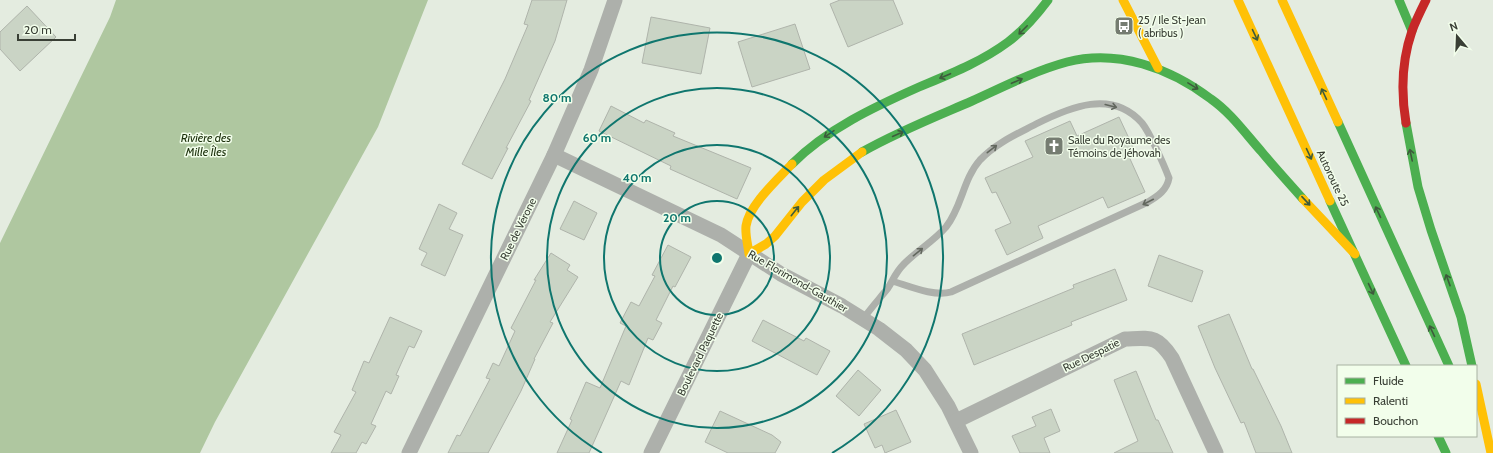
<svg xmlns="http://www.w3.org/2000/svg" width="1493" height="453" viewBox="0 0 1493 453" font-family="Cabin,sans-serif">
<rect width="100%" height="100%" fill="#e4ece0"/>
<!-- water -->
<polygon fill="#afc7a0" points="116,0 428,0 378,127 215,422 200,453 0,453 0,243 110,17"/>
<!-- building -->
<g fill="#cad4c5" stroke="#afb4ab">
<polygon points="532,0 567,0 555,41 529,100 531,101 506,148 508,148 492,179 462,164 505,79 528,25 524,24"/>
<polygon points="840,0 893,0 903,24 848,47 830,4"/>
<polygon points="27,6 56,37 20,71 0,49 0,32"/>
<polygon points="651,17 710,28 701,74 642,63"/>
<polygon points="795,24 810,69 752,87 738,42"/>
<polygon points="611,106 644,123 646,120 675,133 673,136 751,168 737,199 670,169 671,166 599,131"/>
<polygon points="1119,117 1133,147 1126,150 1145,192 1108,208 1103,197 1038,226 1043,238 1007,255 995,230 1011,223 996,192 992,193 985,178 1033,157 1025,141 1070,121 1077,136"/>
<polygon points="574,201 597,213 584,240 560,229"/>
<polygon points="439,204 457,213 449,229 463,235 445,276 421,265 427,253 419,249"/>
<polygon points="668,245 691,257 675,287 673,286 656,320 662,323 653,340 648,338 629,385 621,381 589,453 557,453 572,420 570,419 586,382 600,388 626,326 620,323 631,302 639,306 655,276 652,275"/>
<polygon points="551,253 570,265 567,270 578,277 550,322 553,323 534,359 535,359 521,391 488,453 448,453 457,435 460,436 490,379 486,378 493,363 499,366 515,331 511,328 536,280 534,280"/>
<polygon points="1159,255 1203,271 1192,302 1148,286"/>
<polygon points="1115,269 1127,300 1071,322 1072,325 974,365 962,334 1074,288 1073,285"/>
<polygon points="1229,314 1252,369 1253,369 1281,426 1292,453 1256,453 1244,422 1241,423 1215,368 1198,326"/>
<polygon points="390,317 422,331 414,348 409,346 396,375 399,376 391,394 386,391 371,424 376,426 366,444 362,442 356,453 331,453 341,435 334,432 356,392 352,390 364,361 369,363"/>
<polygon points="763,320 804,341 806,338 830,351 817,375 752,341"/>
<polygon points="858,370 881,390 859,416 836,396"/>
<polygon points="1136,371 1156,420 1158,420 1173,453 1114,453 1138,441 1114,380"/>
<polygon points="1051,409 1060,431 1044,438 1050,453 1020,453 1012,436 1036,426 1032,417"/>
<polygon points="896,410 911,442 885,453 882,445 875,448 864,424"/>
<polygon points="720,411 772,435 781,442 775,453 728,453 705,442"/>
</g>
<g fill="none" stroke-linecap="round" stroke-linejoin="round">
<!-- lane -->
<path stroke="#adb0ab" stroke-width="7" d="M863 319C871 308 880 298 888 288 893 280 896 272 903 265 916 251 933 242 946 227 962 207 963 179 980 160 996 143 1017 134 1036 124 1070 107 1112 89 1142 123 1150 133 1164 165 1169 178 1167 190 1158 196 1148 202L951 292C934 297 909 286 892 281"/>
<!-- street -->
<g stroke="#adb0ab" stroke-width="15">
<polyline points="554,155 721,235 781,274 842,306 879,329 906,350 925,370 948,406 971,453"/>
<path d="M956 421 1125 339C1151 338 1157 335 1172 358L1216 453"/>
<polyline points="409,453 554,155 591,70 615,0"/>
<polyline points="651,453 749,254"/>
</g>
<!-- fast -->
<g stroke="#4caf50" stroke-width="9">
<polyline points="1399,0 1412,31"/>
<polyline points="1338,122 1449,366"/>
<polyline points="1406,123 1418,187 1431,230 1461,317 1472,366"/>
<path d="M862 152C897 132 935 117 972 101 1003 87 1034 71 1067 62 1118 49 1170 68 1211 99 1231 113 1245 133 1261 151 1274 167 1289 183 1303 199"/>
<path d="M792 164C827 129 874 107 919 87 950 74 981 62 1008 42 1024 30 1036 16 1048 0"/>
<polyline points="1330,201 1406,366"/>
<polyline points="1438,436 1446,453"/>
</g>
<!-- slow -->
<g stroke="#ffc107" stroke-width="9">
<polyline points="1123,0 1158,68"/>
<polyline points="1238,0 1330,201"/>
<polyline points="1282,0 1338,122"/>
<path d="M792 164C778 179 749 205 746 226 745 235 748 245 749 254L766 244 775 236 802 202 824 180 862 152"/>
<polyline points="1303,199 1355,254"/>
<polyline points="1476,384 1491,453"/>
</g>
<!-- jam -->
<path stroke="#c62828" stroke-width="9" d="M1406 123C1401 93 1402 60 1412 31 1416 20 1421 10 1426 0"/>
</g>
<!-- one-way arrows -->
<defs><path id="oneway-shaft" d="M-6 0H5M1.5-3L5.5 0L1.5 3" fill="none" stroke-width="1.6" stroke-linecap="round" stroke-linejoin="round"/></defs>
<g stroke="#3e5b3c">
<use href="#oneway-shaft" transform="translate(1023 30) rotate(135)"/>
<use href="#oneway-shaft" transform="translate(1255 35) rotate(65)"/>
<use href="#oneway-shaft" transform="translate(945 76) rotate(157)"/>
<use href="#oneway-shaft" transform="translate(1017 81) rotate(-23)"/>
<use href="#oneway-shaft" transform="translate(1193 86) rotate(31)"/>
<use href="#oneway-shaft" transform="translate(1324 94) rotate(-115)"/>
<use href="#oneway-shaft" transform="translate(829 134) rotate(146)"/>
<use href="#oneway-shaft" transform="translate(898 134) rotate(-24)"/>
<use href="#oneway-shaft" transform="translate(1309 154) rotate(65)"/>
<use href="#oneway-shaft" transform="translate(1411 155) rotate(-102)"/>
<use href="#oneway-shaft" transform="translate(1306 201) rotate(47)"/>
<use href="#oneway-shaft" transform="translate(795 211) rotate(-51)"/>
<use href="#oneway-shaft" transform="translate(1378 212) rotate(-115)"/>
<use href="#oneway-shaft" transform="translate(1448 280) rotate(-110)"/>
<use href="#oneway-shaft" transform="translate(1371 289) rotate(65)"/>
<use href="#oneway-shaft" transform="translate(1432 331) rotate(-115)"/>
</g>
<g stroke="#62675e">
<use href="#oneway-shaft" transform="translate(1111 106) rotate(14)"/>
<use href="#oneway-shaft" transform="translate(992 149) rotate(-38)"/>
<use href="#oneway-shaft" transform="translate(1148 202) rotate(153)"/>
<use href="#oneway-shaft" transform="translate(918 252) rotate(-39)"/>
</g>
<!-- distance rings -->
<g fill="none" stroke="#0f766e" stroke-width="2">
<circle cx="717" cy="258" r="57"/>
<circle cx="717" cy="258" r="113"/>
<circle cx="717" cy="258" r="170"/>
<path d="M602 453A226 226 0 1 1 832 453"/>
</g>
<!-- icons -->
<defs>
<g id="bus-square" transform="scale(1)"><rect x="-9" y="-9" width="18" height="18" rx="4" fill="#757c71" stroke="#f2feeb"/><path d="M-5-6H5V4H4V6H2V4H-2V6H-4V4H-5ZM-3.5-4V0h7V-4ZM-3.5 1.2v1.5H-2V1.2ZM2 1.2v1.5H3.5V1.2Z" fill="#fff"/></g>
<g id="church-square" transform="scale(1)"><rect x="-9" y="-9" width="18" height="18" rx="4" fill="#757c71" stroke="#f2feeb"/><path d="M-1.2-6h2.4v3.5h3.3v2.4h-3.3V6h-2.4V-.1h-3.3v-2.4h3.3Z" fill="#fff"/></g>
</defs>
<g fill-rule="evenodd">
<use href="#bus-square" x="1124" y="26"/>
<use href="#church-square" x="1054" y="146"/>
</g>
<g text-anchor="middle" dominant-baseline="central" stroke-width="3" stroke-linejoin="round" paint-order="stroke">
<!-- poi labels -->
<g font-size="11" fill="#393f35" stroke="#f2feeb" text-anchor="start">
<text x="1138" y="20">25 / Ile St-Jean<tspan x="1138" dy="13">( abribus )</tspan></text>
<text x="1068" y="140">Salle du Royaume des<tspan x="1068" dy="13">Témoins de Jéhovah</tspan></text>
</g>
<!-- street labels -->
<g font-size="11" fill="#393f35" stroke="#f2feeb">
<text transform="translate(1333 178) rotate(65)">Autoroute 25</text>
<text transform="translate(518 229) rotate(-64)">Rue de Vérone</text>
<text transform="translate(798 281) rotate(30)">Rue Florimond-Gauthier</text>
<text transform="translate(700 354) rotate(-64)">Boulevard Paquette</text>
<text transform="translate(1091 355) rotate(-26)">Rue Despatie</text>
</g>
<!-- water labels -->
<g font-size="12" font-style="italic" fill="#1c300c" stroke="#f2feeb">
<text x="206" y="137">Rivière des<tspan x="206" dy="14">Mille Îles</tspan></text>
</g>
</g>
<circle cx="717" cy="258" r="6" fill="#0f766e" stroke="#f2feeb" stroke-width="2"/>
<g font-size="12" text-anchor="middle" font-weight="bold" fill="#0f766e" stroke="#f2feeb" stroke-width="3" stroke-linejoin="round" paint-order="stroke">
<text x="557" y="102">80 m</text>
<text x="597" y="142">60 m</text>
<text x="637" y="182">40 m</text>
<text x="677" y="222">20 m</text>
</g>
<!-- legend -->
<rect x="1337" y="365" width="140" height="72" fill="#f2feeb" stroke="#a8b2a2"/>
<rect x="1345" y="378" width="20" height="6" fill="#4caf50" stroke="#a8b2a2"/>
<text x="1373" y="385" font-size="12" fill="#393f35">Fluide</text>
<rect x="1345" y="398" width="20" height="6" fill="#ffc107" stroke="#a8b2a2"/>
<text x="1373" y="405" font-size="12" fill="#393f35">Ralenti</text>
<rect x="1345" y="418" width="20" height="6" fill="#c62828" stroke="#a8b2a2"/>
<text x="1373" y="425" font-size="12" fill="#393f35">Bouchon</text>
<!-- north arrow -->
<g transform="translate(1457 36) rotate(341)" stroke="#f2feeb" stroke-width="3" paint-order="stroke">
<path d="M0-3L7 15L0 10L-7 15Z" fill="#393f35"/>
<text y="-6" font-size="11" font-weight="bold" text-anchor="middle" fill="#393f35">N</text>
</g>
<!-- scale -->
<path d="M18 34v6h57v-6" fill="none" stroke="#393f35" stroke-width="2"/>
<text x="24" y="34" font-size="12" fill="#393f35" stroke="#f2feeb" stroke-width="3" paint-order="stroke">20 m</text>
</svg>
